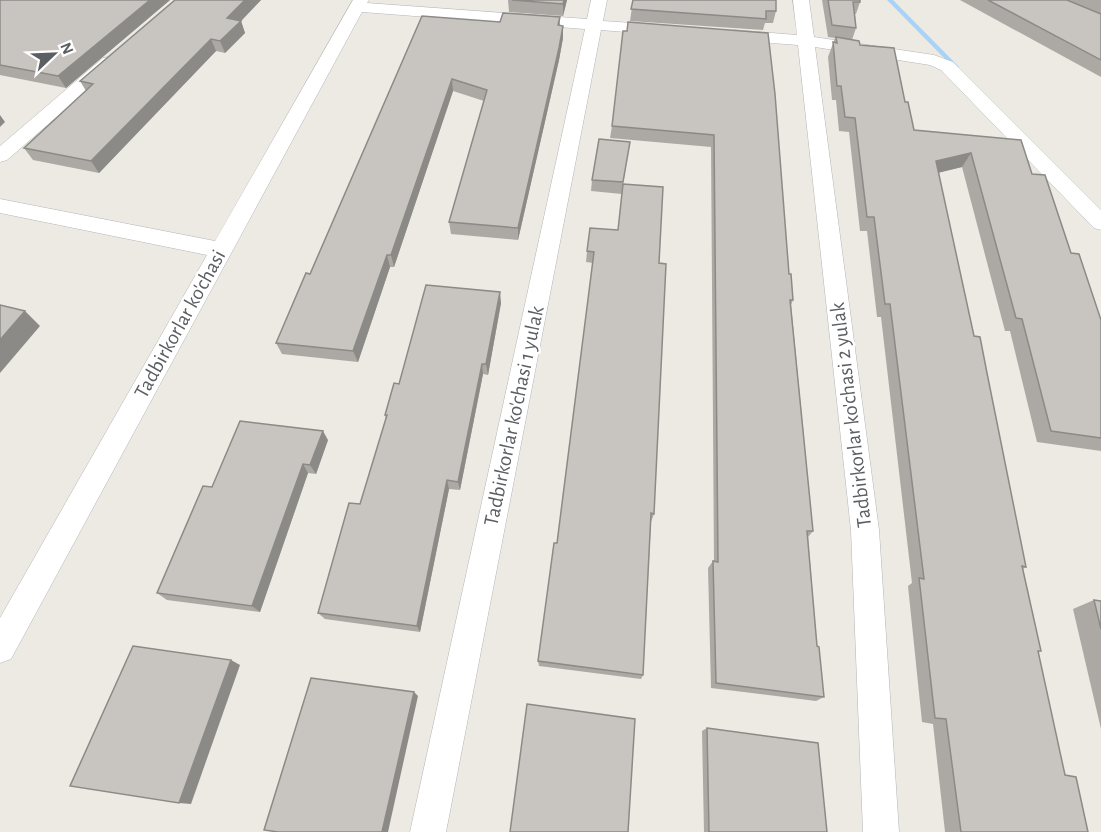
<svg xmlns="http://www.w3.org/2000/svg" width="1101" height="832" viewBox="0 0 1101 832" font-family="'Alegreya Sans',sans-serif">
<rect width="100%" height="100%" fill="#eceae2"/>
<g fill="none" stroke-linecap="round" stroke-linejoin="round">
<!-- stream -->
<polygon fill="#a8d3f7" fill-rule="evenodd" points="887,0 893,0 959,67 959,69 955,69"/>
<!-- minor casing -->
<g stroke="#b3b5b9" stroke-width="1">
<g id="minor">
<polygon points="353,0 369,0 367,3 587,19 591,0 607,0 603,21 662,25 670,30 662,35 601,30 446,832 410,832 585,29 362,12 11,659 0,663 0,618 207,255 0,213 0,199 215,241"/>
<polygon points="793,0 809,0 814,37 934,55 953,62 1101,210 1101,230 1094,228 941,70 930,65 815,47 879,530 899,832 863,832 851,530 798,45 734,40 726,35 734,30 797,35"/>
<polygon points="109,57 115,58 118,62 115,66 7,160 0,162 0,146 103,58"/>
</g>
</g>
<!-- minor -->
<use href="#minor" fill="#fff" fill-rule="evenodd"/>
</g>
<!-- wall -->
<g fill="#aca9a5">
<polygon points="0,0 170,0 66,88 0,75"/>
<polygon points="175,0 261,0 241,21 245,33 225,53 216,51 99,173 33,160 24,148 86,91 80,81"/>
<polygon points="508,0 567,0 563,16 509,12"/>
<polygon points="633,0 776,11 773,23 765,23 763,30 630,21"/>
<polygon points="822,0 860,0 860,2 856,14 855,14 856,28 852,40 860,45 905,102 914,130 1032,174 1071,253 1101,320 1101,451 1037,442 1010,331 1005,331 962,167 938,173 974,336 1026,567 1023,569 1041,651 1038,652 1065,775 1088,832 945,832 933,724 922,722 908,586 912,583 881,317 877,317 867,231 860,231 849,132 839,131 836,100 832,100 828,57 835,38 828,37"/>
<polygon points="960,0 1101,0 1101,77"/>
<polygon points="422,16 500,22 560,17 560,26 563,38 559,60 518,240 451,234 449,222 484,101 453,91 394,267 390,267 358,362 282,354 276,343 310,274"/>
<polygon points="768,33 789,274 793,300 791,305 813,531 808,537 817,646 824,697 816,701 711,688 708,568 713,561 714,561 711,147 610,138 612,126"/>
<polygon points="628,154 623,184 659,263 654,514 651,522 643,675 641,679 539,666 538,661 557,543 593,263 586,262 587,251 618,230 622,194 591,191 592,180"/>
<polygon points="501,303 488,375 483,374 460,490 449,489 420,632 325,619 318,613 360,504 386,419 385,415 399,384"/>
<polygon points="328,440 316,474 308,473 260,612 167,600 157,593 212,487"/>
<polygon points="1094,600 1101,601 1101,729 1073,609"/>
<polygon points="707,728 827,832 704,832 702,731"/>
</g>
<!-- shaded-wall -->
<g fill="#8c8a86">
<polygon points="150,0 170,0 66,88 58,76"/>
<polygon points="245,0 261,0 241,21 245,33 225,53 220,41 227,18"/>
<polygon points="564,0 567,0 563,16 563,4"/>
<polygon points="563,26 563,38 559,60 518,240 518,228"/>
<polygon points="211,39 216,51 99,173 91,161"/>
<polygon points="452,79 453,91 394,267 391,255"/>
<polygon points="0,115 5,122 0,127"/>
<polygon points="971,153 962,167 928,175 936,161"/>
<polygon points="387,255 390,267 358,362 353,351"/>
<polygon points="500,292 501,303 488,375 486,364"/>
<polygon points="25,311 40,326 0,373 0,340"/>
<polygon points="482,364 483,374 460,490 458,482"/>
<polygon points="323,431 328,440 316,474 310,465"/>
<polygon points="303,464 308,473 260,612 252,606"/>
<polygon points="447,480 449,489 420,632 417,626"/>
<polygon points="231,660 240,665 191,804 179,803"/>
<polygon points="414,692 418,696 388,832 382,832"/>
</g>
<!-- building -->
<g fill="#c8c5c0" stroke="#8c8a86" stroke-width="1.5">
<polygon points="0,0 150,0 58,76 0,65"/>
<polygon points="175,0 245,0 227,18 241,21 220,41 211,39 91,161 24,148 93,84 80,81"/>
<polygon points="512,0 564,0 563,4"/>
<polygon points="633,0 776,0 776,11 766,11 766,19 631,9"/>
<polygon points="828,0 860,0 860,2 853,2 856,28 832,25"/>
<polygon points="988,0 1067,0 1101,14 1101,60"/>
<polygon points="503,13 560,17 558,25 563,26 559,48 518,228 449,222 487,90 452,79 391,255 387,255 353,351 276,343 306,273 310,274 422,16 500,22"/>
<polygon points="628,22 768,33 775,94 789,274 791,274 793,300 790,300 813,531 807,531 817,646 819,647 824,697 716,683 713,561 718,562 714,135 612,126 623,31 627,31"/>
<polygon points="836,37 859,41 860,45 894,48 905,102 908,102 914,130 1021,140 1032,174 1045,175 1071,253 1079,254 1101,320 1101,438 1051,431 1022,319 1016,318 971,153 936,161 974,336 980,337 987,373 1026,567 1022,566 1041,651 1038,651 1065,775 1076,777 1088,832 961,832 946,719 935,718 919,578 924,579 890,304 885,304 874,217 867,217 855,118 845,117 841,86 837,86 833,42 837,43"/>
<polygon points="599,139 630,142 623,182 592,180"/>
<polygon points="623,184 663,187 659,263 666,264 654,514 651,513 643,675 538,661 554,543 557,543 594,252 587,251 590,228 618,230"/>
<polygon points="426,285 500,292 486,364 482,364 458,482 447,480 417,626 318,613 349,503 360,504 387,415 385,415 394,383 399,384"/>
<polygon points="0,305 25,311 0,340"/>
<polygon points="240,421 323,431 310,465 303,464 252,606 157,593 203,486 212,487"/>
<polygon points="1094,600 1101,601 1101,629"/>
<polygon points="133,646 231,660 179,803 70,786"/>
<polygon points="311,678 414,692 382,832 278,832 264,830"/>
<polygon points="527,704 635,719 628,832 510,832"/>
<polygon points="707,728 818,743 827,832 709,832"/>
</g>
<g text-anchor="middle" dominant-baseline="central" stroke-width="5" stroke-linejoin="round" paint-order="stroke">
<!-- street labels -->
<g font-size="21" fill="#5b5e62" stroke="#fff">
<text transform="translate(180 324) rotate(-61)">Tadbirkorlar ko'chasi</text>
<text transform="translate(851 415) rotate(-97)">Tadbirkorlar ko'chasi 2 yulak</text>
<text transform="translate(514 416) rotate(-78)">Tadbirkorlar ko'chasi 1 yulak</text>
</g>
</g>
<!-- north arrow -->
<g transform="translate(54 54) rotate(67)" stroke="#ffffff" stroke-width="4.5" paint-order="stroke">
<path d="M0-4.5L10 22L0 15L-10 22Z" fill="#5b5e62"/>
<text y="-9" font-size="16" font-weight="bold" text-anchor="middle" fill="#5b5e62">N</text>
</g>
</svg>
